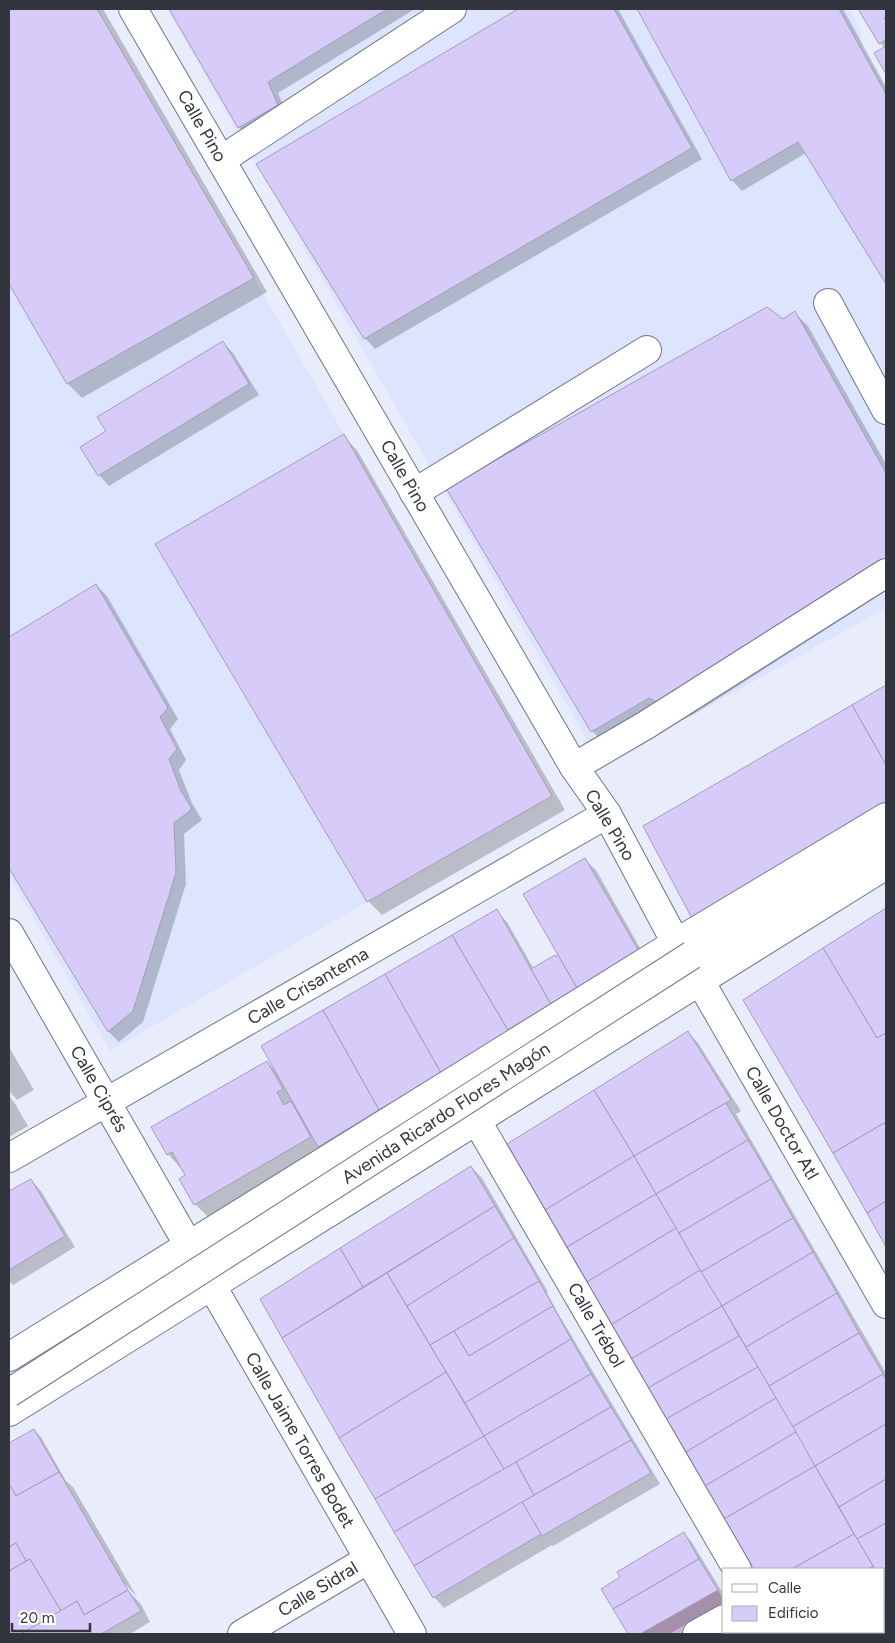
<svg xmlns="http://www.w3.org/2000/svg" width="895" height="1643" viewBox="0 0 895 1643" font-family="Figtree,sans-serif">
<rect width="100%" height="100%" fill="#e9edfb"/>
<!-- built -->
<g fill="#dde5fe">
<polygon points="167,9 850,9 861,31 862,48 886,88 886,608 602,766"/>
<polygon points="254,278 344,434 156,545 367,902 110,1051 9,876 9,284 67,384"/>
</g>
<!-- green -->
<polygon fill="#d0b3d5" points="718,1590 724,1601 724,1630 716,1634 640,1634"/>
<!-- shadow -->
<g fill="#0003">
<polygon points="9,9 103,9 267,292 82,398 68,384 9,281"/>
<polygon points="170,9 415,9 278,93 288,116 250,138 239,127"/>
<polygon points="520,9 618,9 702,159 375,349 365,338 258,164"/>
<polygon points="639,9 843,9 886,87 886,282 806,153 742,191 732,180"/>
<polygon points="859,9 886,9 886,72 876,54 885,48 880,43"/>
<polygon points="794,312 808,326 886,464 886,591 694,714 682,720 663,711 606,745 592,731 447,488 783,321"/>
<polygon points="223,343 233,353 259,395 109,486 99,475 108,431"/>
<polygon points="343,436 357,450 565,810 382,915 368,901"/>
<polygon points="96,585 107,596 178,719 170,729 186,760 179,770 192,803 202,820 184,834 186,884 143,1022 119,1042 109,1032 9,866 9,639"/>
<polygon points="886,687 886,831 645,826"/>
<polygon points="585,860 596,870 649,964 214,1223 195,1204 187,1175 168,1154 267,1062 276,1071 496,911 507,922 534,969 560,956"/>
<polygon points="886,909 886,1245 744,1000"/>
<polygon points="688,1032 698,1043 741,1111 736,1114 886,1373 886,1634 793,1634 792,1632 884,1632 884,1569 755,1569 508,1145"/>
<polygon points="9,1047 34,1090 17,1100 9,1091"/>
<polygon points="9,1096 14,1102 28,1126 9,1137"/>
<polygon points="471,1167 482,1178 548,1292 547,1293 559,1315 660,1484 553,1546 552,1545 444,1608 434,1597 262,1299"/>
<polygon points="31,1180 41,1191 75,1247 13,1285 9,1281 9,1193"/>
<polygon points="34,1430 41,1437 66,1481 73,1487 137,1597 125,1584 123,1586 141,1604 150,1622 130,1634 9,1634 9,1445"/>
<polygon points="684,1534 691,1541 724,1595 724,1603 669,1634 630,1634 602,1589"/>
<polygon points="724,1632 744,1632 747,1634 719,1634"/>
</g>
<!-- building -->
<g fill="#d7cbfa" stroke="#a39eb5">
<polygon points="9,9 97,9 254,278 67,384 9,284"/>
<polygon points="169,9 387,9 268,82 278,105 238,128"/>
<polygon points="518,9 614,9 692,148 364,339 256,164"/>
<polygon points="637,9 839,9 886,94 886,284 798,142 731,181"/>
<polygon points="858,9 886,9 886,16 884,18 886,21 886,40 879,44"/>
<polygon points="886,46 886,74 874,53"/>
<polygon points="767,307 783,319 795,311 886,473 886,569 667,707 649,698 591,732 446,488"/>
<polygon points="223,341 249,384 98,476 80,447 106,431 97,417"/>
<polygon points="344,434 552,796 367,902 155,544"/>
<polygon points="96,584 168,708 160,717 177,749 169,759 181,791 192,809 174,823 176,873 133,1011 108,1032 9,868 9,637"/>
<polygon points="886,685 886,765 852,705"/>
<polygon points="852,705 886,765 886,809 695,924 643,826"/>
<polygon points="585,858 640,953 578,990 523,894"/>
<polygon points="886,908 886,1033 877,1038 823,948"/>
<polygon points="497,909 552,1006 509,1032 452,935"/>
<polygon points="452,935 509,1032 441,1073 385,974"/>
<polygon points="823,948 877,1038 886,1033 886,1122 833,1153 743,1000"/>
<polygon points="555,955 556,957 558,955 578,990 552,1006 531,969"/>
<polygon points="385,974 441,1073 379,1110 323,1010"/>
<polygon points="323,1010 379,1110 318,1147 261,1046"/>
<polygon points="688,1031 731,1100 634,1156 594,1090"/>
<polygon points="267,1061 283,1089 277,1092 284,1105 291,1101 311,1137 194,1205 179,1179 185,1175 172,1152 167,1155 151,1127"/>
<polygon points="594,1090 634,1156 545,1210 507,1144"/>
<polygon points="726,1103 748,1140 656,1194 634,1156"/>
<polygon points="886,1122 886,1201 867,1213 833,1153"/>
<polygon points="748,1140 771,1179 679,1233 656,1194"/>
<polygon points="634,1156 656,1194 567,1247 545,1210"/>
<polygon points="471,1166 495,1206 363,1287 340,1248"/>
<polygon points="31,1179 65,1236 9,1270 9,1191"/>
<polygon points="771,1179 793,1218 701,1272 679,1233"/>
<polygon points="656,1194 676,1228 587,1282 567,1247"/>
<polygon points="886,1201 886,1247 867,1213"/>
<polygon points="495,1206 514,1238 407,1306 387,1273"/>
<polygon points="793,1218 813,1252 722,1306 701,1272"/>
<polygon points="676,1228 700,1270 611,1325 587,1282"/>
<polygon points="514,1238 539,1281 430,1345 407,1306"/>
<polygon points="340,1248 363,1287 282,1338 260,1299"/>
<polygon points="813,1252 837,1293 746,1347 722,1306"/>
<polygon points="700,1270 722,1306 631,1359 611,1325"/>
<polygon points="387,1273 446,1372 339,1438 282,1338"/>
<polygon points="539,1281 553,1306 469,1356 454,1331"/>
<polygon points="837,1293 859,1333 769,1386 746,1347"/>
<polygon points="553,1306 571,1339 465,1403 430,1345 454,1331 469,1356"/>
<polygon points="722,1306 739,1336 648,1388 631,1359"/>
<polygon points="859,1333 883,1374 792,1427 769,1386"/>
<polygon points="739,1336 758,1367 666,1419 648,1388"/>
<polygon points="571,1339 591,1374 484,1436 465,1403"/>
<polygon points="758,1367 776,1398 686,1452 666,1419"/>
<polygon points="446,1372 484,1436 375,1499 339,1438"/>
<polygon points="591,1374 611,1407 504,1469 484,1436"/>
<polygon points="883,1374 886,1379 886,1424 815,1466 792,1427"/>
<polygon points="776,1398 796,1432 705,1486 686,1452"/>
<polygon points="611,1407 631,1440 534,1495 516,1462"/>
<polygon points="886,1424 886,1479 839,1507 815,1466"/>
<polygon points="34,1429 59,1472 16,1496 9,1484 9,1443"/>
<polygon points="796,1432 815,1466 724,1519 705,1486"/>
<polygon points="484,1436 504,1469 394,1532 375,1499"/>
<polygon points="631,1440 651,1473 542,1536 522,1502"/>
<polygon points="516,1462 534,1495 414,1566 394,1532"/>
<polygon points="815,1466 854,1534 792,1569 754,1569 724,1519"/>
<polygon points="59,1472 128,1590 84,1615 77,1601 61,1611 30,1559 26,1561 16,1543 9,1547 9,1484 16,1496"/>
<polygon points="886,1479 886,1523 857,1539 839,1507"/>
<polygon points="522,1502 541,1534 433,1598 414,1566"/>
<polygon points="886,1523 886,1568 875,1569 857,1539"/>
<polygon points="684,1532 699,1559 613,1609 601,1589 620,1577 617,1572"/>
<polygon points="854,1534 873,1566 867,1569 792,1569"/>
<polygon points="16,1543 26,1561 9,1571 9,1547"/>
<polygon points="30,1559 61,1611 21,1634 9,1634 9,1571"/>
<polygon points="699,1559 718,1590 640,1634 628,1634 613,1609"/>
<polygon points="128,1590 141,1611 101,1634 21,1634 77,1601 84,1615"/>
<polygon points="886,1604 886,1634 833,1634 838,1632 884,1632 884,1606"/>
<polygon points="789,1632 838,1632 833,1634 791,1634"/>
</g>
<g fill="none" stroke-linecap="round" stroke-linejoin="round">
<!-- minor casing -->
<g stroke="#6f768a" stroke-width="30">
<g id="minor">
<polyline points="133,9 574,767 607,814 676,943 700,981 886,1304"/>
<polyline points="221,160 452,9"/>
<polyline points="828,303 886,410"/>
<polyline points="414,493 647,350"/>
<polyline points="574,767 646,725 886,573"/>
<polyline points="9,933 412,1634"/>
<polyline points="467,1104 737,1569"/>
<polyline points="9,1158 607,814"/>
<polyline points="9,1357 676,943 886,817"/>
<polyline points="9,1412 886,865"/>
<polyline points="773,1632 774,1634"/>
<polyline points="242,1634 369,1559"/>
<polyline points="697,1634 724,1619"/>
</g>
</g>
<!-- major casing -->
<g stroke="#6f768a" stroke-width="30">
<polyline id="major" points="692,955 886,839"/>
</g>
<!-- minor -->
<use href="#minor" stroke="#fff" stroke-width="28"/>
<!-- major -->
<use href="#major" stroke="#fff" stroke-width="28"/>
<!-- major-bridge casing -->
<g stroke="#6f768a" stroke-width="30" stroke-linecap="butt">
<polyline id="major-bridge" points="9,1393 692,955"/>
</g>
<!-- major-bridge -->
<use href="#major-bridge" stroke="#fff" stroke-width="28"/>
</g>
<g text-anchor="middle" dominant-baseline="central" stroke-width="4" stroke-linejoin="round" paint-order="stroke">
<!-- street labels -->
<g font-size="18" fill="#32353e" stroke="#fff">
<text transform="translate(202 126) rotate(60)">Calle Pino</text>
<text transform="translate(405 476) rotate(60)">Calle Pino</text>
<text transform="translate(610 825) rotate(59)">Calle Pino</text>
<text transform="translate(308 986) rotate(-30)">Calle Crisantema</text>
<text transform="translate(99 1089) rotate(60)">Calle Ciprés</text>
<text transform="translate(446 1113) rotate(-33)">Avenida Ricardo Flores Magón</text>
<text transform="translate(782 1123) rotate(60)">Calle Doctor Atl</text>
<text transform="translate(596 1325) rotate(60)">Calle Trébol</text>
<text transform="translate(300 1440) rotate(60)">Calle Jaime Torres Bodet</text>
<text transform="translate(318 1589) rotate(-31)">Calle Sidral</text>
</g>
</g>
<!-- border -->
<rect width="895" height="1643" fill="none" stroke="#32353e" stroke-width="20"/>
<!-- legend -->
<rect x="722" y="1568" width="162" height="65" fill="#ffffff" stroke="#adaeb2"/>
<rect x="732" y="1584" width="25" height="8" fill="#ffffff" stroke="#adaeb2"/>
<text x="768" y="1593" font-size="15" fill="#32353e">Calle</text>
<rect x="732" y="1606" width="25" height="15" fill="#d7cbfa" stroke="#adaeb2"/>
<text x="768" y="1618" font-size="15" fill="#32353e">Edificio</text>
<!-- scale -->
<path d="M12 1623v8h78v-8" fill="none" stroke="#32353e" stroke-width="2.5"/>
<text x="20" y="1623" font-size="15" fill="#32353e" stroke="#ffffff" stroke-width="4" paint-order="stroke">20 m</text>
</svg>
